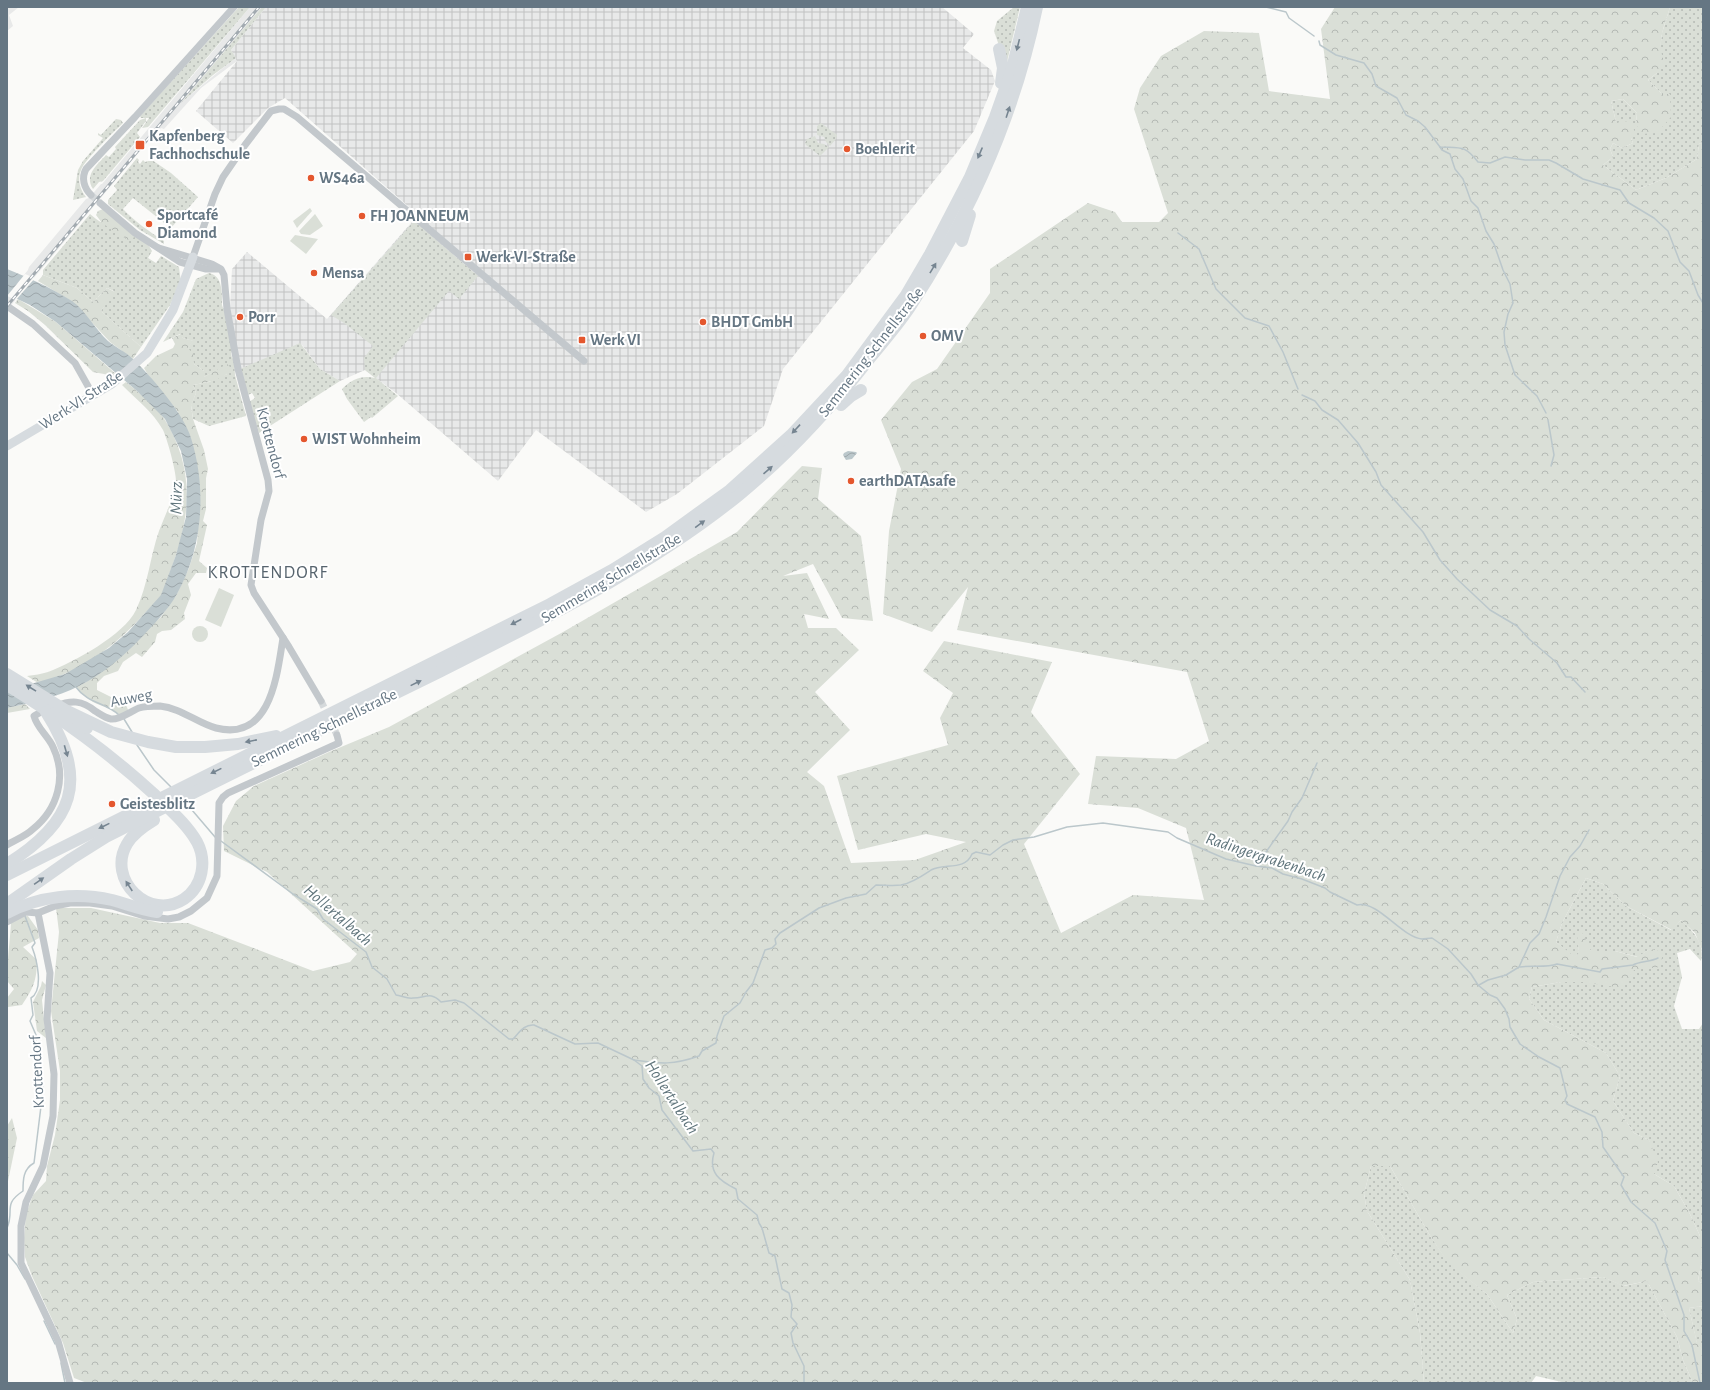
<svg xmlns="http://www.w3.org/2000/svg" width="1710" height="1390" viewBox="0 0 1710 1390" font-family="'Alegreya Sans',sans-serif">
<defs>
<pattern id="industrial-grid" width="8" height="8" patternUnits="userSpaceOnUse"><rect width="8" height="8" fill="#e8e9e9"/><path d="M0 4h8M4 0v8" fill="none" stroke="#c0c1c2"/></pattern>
<pattern id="grass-dots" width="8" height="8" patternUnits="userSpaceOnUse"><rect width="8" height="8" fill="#dadfd7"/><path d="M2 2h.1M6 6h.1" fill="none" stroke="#b4b9b4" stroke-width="1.8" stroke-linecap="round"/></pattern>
<pattern id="forest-crowns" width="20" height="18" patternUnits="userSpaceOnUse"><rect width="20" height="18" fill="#dadfd7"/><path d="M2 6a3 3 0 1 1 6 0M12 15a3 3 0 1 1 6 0" fill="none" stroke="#b4b9b4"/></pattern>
<pattern id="water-waves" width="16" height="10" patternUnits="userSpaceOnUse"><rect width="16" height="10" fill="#bbc7cb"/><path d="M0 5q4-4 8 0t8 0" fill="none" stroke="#9ca6aa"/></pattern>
</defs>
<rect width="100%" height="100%" fill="#fafaf8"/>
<!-- built -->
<g fill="#e8e9e9">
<polygon points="7,7 19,7 9,15 13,26 7,31"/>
<polygon points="250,7 262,7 182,102 224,67 236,58 237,61 201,88 164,129 161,128 150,139 7,310 7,296 28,270 29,267 86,199 89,198 101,184 102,184"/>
</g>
<!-- industrial -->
<polygon fill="url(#industrial-grid)" points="266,7 942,7 974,34 963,48 991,70 995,81 974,131 783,369 764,426 677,494 646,512 536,430 498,481 396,393 365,370 340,381 320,369 302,345 240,369 230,308 232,269 247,252 327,319 418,215 285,98 268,108 233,143 196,111 237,61 231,50"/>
<!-- grass -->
<g fill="url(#grass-dots)">
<polygon points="239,7 250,7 148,127 142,128 149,118 141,118 140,116"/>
<polygon points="262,7 266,7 231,50 236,58 213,75 181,103"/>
<polygon points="1014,7 1020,7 1006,66 994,31 997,21"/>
<polygon points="1670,7 1703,7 1703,142 1699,144 1697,159 1666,178 1636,190 1603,165 1613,157 1610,149 1613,143 1622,148 1633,143 1631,138 1616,122 1611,101 1623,99 1637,113 1636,123 1662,94 1648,80 1657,73 1662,33"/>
<path d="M146 118V121L137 133 140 137 103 181 99 182 93 189C84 175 97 165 106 155L109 157 116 149 115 147 140 120Z"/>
<path d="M116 119 121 120 123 123C113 133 85 159 81 170 77 179 80 190 86 197L73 200 78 170 83 161 103 138 98 135V133L101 135Z"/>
<polygon points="821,123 837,135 836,139 830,146 826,142 824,137 817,135 817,126"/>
<polygon points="815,136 818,143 824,144 829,147 820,156 806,145 805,143 807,139"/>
<path d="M137 158 139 160 138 162 140 164 143 160 145 162 152 160 171 173 198 197 171 228 168 226 133 198 123 209C134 221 150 232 164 241V244L140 230 108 204V200L117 190 114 186Z"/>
<path d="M90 214C94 217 98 221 103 223 115 230 147 237 152 251L148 258 156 263 161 256 179 267 181 283 170 305 141 347 101 311 114 291 107 288 93 302 77 288 43 275V270Z"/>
<path d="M414 221 478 276 459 299 449 291 376 378 398 396 372 418 371 417 364 422 347 399 342 389C352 379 362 375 375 378L365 370 364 358 373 346 344 323 331 315Z"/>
<path d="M209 273C223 276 222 293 222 305L223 308H226L233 350 231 353 232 358 234 359 235 375 246 416 209 426 193 419 191 405 196 393 193 385 209 382 227 374V365L204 377V371L194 364 188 348 193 341 183 338 180 334 163 342 183 312 196 279Z"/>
<polygon points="300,343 320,369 340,381 259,433 249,402 255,398 252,393 248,395 240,369"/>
<path d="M1586 878 1603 884 1626 906 1671 930 1681 920C1693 931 1705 943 1701 961L1690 949 1677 953 1682 977 1674 1006 1682 1029H1699L1703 1023V1236H1700L1690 1214 1674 1186 1654 1174 1649 1140 1634 1133 1613 1101 1620 1076 1606 1053 1544 1020 1529 999 1532 987 1561 982H1583L1634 970 1650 949 1638 957 1615 951H1591L1578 934 1579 953 1575 958 1556 942 1562 923Z"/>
<polygon points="1371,1166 1390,1166 1429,1234 1448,1262 1487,1294 1513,1333 1517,1319 1507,1295 1533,1282 1603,1277 1624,1286 1647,1281 1677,1337 1683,1360 1693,1383 1566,1383 1536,1376 1531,1383 1424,1383 1420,1333 1410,1280 1367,1211 1364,1194"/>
<polygon points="1703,1254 1703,1284 1698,1281"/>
<polygon points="1703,1306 1703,1351 1697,1344 1689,1308"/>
</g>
<!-- forest -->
<g fill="url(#forest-crowns)">
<path d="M1335 7H1670C1665 25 1656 42 1664 61L1657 73 1648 80 1662 94H1670L1671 117 1657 133 1640 134 1636 123 1637 113 1623 99 1611 101 1616 122 1630 121 1635 132 1631 138 1633 143 1622 148 1613 143 1610 149 1613 157 1603 165 1636 190 1666 178 1697 159 1699 144 1703 142V952L1695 933 1681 920 1672 930 1626 906 1603 884 1586 878 1562 923 1556 942 1575 957 1579 953 1577 934 1582 932 1591 951H1615L1637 957 1650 949 1663 952 1660 967 1634 970 1622 988 1583 982H1561L1532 987 1529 999 1544 1020 1606 1053 1620 1076 1613 1101 1634 1133 1649 1140 1658 1162 1654 1174 1674 1186 1690 1214 1700 1236H1703V1254L1698 1281 1703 1284V1306L1689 1308 1697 1343 1703 1351V1383H1693L1683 1360 1677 1337 1647 1281 1623 1286 1603 1277 1533 1282 1507 1295 1517 1319 1513 1333 1487 1294 1448 1263 1429 1234 1390 1166H1371L1364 1194 1367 1211 1410 1280 1420 1333 1424 1383H87L74 1378 63 1343 32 1276 25 1257 24 1238 26 1214 33 1195 46 1181 47 1166 55 1135 60 1100V1071L51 1011 59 932 56 908H91L160 923H188L313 971 350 962 357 954 267 872 224 851 223 826 236 801 254 786 329 752 389 727 563 632 737 532 802 466 822 468 818 499 861 536 873 621 842 618 813 564 783 576 807 573 829 619 804 614 808 628H836L859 650 815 692 850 730 807 772 824 786 851 863 915 860 966 842 926 834 858 850 837 776 948 745 940 718 953 693 923 671 944 641 1052 662 1031 712 1080 774 1024 844 1061 933 1133 895 1204 900 1186 828 1138 808 1088 804 1096 756 1176 759 1209 741 1187 672 957 630 968 587 932 632 883 614 889 531 901 469 881 420 912 382 937 369 990 293V269L1088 203 1115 212 1122 222H1159L1168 213 1134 109 1140 88 1161 56 1204 31 1259 33 1269 91 1330 99 1321 29Z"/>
<polygon points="103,209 135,237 128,240 102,223 96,215 98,211"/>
<polygon points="43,275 77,288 93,302 107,288 115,292 101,311 141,347 133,359 110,342 73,302 38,281"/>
<polygon points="18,299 56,322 116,374 113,377 104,374 93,372 45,325 28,311 15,303"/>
<path d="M181 334 183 338 194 341 188 348 193 354 194 364 204 371V377L227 364 232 369C222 381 207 382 193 385L196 393 191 406 193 419 204 450 208 469 206 478V509L203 521 207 525 199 561 207 568 206 573H196L188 584 191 595 184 613 185 619 171 630 162 631 157 634 155 642 142 657 136 653 123 662 118 671 104 676 97 683V690L111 697 125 703 129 712 121 716C112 708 103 707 93 702 86 698 81 693 76 687L86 682 161 617 177 594 189 568 197 543 199 515 178 412 148 375 144 368 156 356 173 348 175 344 172 338Z"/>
<path d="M126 382C137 391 158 408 165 420 195 469 191 517 171 569 168 577 166 587 162 594 158 601 151 607 146 612 117 645 81 672 38 683L27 676C34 675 42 674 48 672 74 662 124 635 136 610 148 585 150 557 159 531 165 515 173 500 176 483 177 474 167 438 163 430 153 412 136 399 122 385Z"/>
<polygon points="25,704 30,709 7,713 7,708"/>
<path d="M24 916H28L38 930 39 938 23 947 37 960C37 980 33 989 22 1005L8 1007 7 998 14 989 7 981C7 961 10 942 11 922Z"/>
<polygon points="42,981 46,985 42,1000 46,1038 37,1031 33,1002 41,986"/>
<polygon points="12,1118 17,1138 7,1186 7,1126"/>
</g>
<!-- garden -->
<g fill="#dadfd7">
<polygon points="310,208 312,211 297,228 293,221"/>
<polygon points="315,214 323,226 310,235 301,234 299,231"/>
<polygon points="295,235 318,239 306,254 290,241"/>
<polygon points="219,588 234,595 221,627 205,620"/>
<circle cx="200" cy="634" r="8"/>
</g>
<!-- water -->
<g fill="url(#water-waves)">
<path d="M7 269C30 278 51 288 72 301 86 311 95 329 108 341 115 347 126 352 133 359 151 376 184 414 191 438 207 489 203 547 177 594 168 610 154 624 141 638 123 657 103 674 79 686 57 697 31 703 7 708V691L65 674 109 648 128 632 161 595 176 555 186 517 187 479 181 451 165 419 137 391 56 322 30 305 7 294Z"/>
<polygon points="848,451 856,452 857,453 852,459 846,460 843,455 844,453"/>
</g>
<!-- pier -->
<polygon fill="#fafaf8" points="25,274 35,278 16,300 7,296"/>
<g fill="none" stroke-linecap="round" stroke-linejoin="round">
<!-- stream -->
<g stroke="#bbc7cb" stroke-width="1.5">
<polyline points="1266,7 1286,12 1289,18 1314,36"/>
<path d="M1319 41 1320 45 1336 55 1364 63 1372 74 1376 86 1397 98 1406 115 1418 121 1425 127 1440 147C1461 148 1465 145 1478 162L1490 163 1505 157 1525 160H1549L1556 163 1583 179 1620 190 1629 203 1654 218 1668 231 1680 262 1689 271 1698 295 1703 303"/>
<polyline points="1440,147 1442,150 1450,154 1455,169 1463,179 1471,201 1478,208 1486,231 1494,244 1503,270 1510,284 1513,303 1508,314 1504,332 1505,345 1515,375 1537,396 1546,413"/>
<polyline points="1178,233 1199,249 1216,289 1245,318 1269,326 1283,352 1298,389"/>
<polyline points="1302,395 1315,401 1322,410 1338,420 1358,443 1376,472 1381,485 1423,532 1440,560 1457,579 1490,610 1517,626 1529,639 1557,663 1566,677 1571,677 1585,692"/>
<polyline points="1548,420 1554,455 1551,466"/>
<path d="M75 686C88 704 105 702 119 715"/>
<polyline points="124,719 132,732"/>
<polyline points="137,745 154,770 171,787"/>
<polyline points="186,803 215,837"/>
<path d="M221 841 293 894 317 909 323 919 366 952 372 967 387 979 396 995C402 996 408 999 413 998 426 998 430 991 441 1002L455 1000 464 1003 509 1039H513C519 1033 524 1024 534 1025L575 1044 598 1043 634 1060 642 1066 643 1079 649 1088 659 1096 662 1110 693 1151 711 1149 714 1153C708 1173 720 1181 736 1189L738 1199 757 1215 759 1223 762 1228 769 1253 775 1256 782 1289 789 1293 792 1305 791 1317 797 1324 791 1333 793 1343 804 1366V1383"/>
<polyline points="1256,866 1288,821 1292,812 1302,798 1317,763"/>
<path d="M25 916 35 943 32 947C37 960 44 990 31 998L33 1015 30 1021 36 1035V1045L42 1078 43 1091"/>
<path d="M1520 967C1532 965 1546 968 1557 964L1600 972 1602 969 1633 965C1640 961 1650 962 1658 958"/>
<polyline points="1479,985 1488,980 1506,975 1519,967 1530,943 1539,934 1546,917 1560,876 1570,857 1580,846 1589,830"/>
<path d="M634 1060C662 1064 673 1065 699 1056L702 1051 716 1043 717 1036 724 1016 740 1003 746 992 753 983 765 950 772 948 776 944 775 939 780 933 819 908 846 898 866 894 876 885C884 885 893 886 901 885 912 883 922 876 931 870 944 863 965 871 972 854L976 852 990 855 1003 845 1013 840 1034 837 1067 827 1103 823 1168 832 1177 838 1226 859 1256 866 1272 868 1283 874 1302 879 1325 888 1330 892 1357 905C1378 900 1401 937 1422 939 1425 939 1429 938 1432 938L1448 949 1471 974 1478 985 1490 995 1497 998 1505 1009 1509 1019 1510 1027 1520 1044 1539 1057 1560 1068 1567 1096 1565 1100 1567 1104 1595 1117 1602 1132 1603 1147 1624 1177 1621 1185 1631 1202 1655 1223 1667 1251 1665 1260 1684 1315V1331L1692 1345 1700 1383"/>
<path d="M7 1228C15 1210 2 1205 23 1191 23 1180 23 1169 34 1163L42 1098"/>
<polyline points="7,1253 17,1265 25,1279"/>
<polyline points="44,1321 55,1344"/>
<polyline points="61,1363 65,1383"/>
</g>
<!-- street-tunnel -->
<g stroke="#d5d9db" stroke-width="7" stroke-dasharray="7 3.5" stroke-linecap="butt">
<polyline points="91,195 100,203"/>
<polyline points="321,701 337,735"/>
</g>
<!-- street -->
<g stroke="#c3c8cc" stroke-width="7">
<path d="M91 195C84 188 81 178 86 169L135 117 234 7"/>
<polyline points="100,203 135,233 180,262 206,269 219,269"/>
<polyline points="159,248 212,264 221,269 224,275 227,309 238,369 268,480 269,491 261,520 251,585 254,593 289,647 321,701"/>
<polyline points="193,257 215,194 223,177 245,145 271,111 279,109 284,109 297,117 584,361"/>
<polyline points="7,306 33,324 75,363 93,395"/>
<path d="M56 706C71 700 82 700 95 711 100 714 105 718 111 719 120 720 131 711 139 708 145 706 154 706 160 706 181 708 197 723 216 728 271 742 277 675 283 638"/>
<path d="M7 845C15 840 26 836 33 829 58 809 67 776 53 747 48 736 37 728 34 716L46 709"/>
<polyline points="38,913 50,973 47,1019 54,1074 53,1116 43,1166 26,1202 21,1226 21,1263 58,1341 70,1383"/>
<polyline points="7,922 26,912 38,913 55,906 70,903 90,903 112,906 144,916 168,919 179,917 191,911 207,898 217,876 219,803 223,797 228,793 339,743 337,735"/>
</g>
<!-- secondary -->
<polyline stroke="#d6dbdf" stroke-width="9" points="7,446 112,384 147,353 173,310 193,257"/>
<!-- highway -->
<g stroke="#d6dbdf" stroke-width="12">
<polyline points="999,49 1003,68 1001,83"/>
<polyline points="962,241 970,215"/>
<polyline points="841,405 851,396 861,390"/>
<polyline points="7,674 67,711 111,732 148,742 176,747 205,747 238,744 276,736"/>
<path d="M7 685C62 719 107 751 155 795 169 809 187 824 197 842 207 861 203 886 184 899 149 922 106 879 127 844 133 833 144 826 154 820"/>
<polyline points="67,711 87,728"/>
<path d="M7 864C73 823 90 780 46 712"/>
<polyline points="7,875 550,604 612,570 665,537 730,490 791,435 847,375 906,295 930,254 970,177 995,117 1012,69 1027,7"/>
<path d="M7 904 71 859 106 837C217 780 329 726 441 671 544 619 649 568 739 495 788 455 831 408 870 358 884 341 898 325 910 307 970 215 1015 114 1037 7"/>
<path d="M7 913C39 896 77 892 112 900 127 904 142 910 157 912"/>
</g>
<!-- rail casing -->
<g stroke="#a2aab0" stroke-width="3">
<polyline id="rail" points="7,306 259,7"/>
</g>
<!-- rail -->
<use href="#rail" stroke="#fff" stroke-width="1.5" stroke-dasharray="4.5" stroke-linecap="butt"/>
</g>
<!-- one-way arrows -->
<defs><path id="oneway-solid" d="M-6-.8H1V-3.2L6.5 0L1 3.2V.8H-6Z"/></defs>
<g fill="#768591">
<use href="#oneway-solid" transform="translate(1018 45) rotate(104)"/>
<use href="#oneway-solid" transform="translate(1008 112) rotate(-72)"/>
<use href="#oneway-solid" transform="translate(980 153) rotate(113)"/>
<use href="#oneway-solid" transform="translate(933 268) rotate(-59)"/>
<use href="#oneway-solid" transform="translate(796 429) rotate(133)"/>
<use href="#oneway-solid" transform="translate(768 470) rotate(-41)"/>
<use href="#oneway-solid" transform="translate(700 524) rotate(-36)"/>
<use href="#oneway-solid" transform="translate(516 622) rotate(153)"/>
<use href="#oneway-solid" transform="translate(416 683) rotate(-26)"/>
<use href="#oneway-solid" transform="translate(31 688) rotate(-148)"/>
<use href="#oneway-solid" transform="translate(251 741) rotate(169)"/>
<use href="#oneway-solid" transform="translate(66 751) rotate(74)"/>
<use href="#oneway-solid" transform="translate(216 771) rotate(154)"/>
<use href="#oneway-solid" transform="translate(104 826) rotate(154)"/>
<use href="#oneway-solid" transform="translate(39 881) rotate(-35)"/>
<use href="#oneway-solid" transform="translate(129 886) rotate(-123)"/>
</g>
<!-- markers -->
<g fill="#e4572e" stroke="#fff" stroke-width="1.5">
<rect x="135" y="140" width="10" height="10" rx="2"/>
<circle cx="847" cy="149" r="4"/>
<circle cx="311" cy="178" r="4"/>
<circle cx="362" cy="216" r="4"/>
<circle cx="149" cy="224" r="4"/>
<rect x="464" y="253" width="8" height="8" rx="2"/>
<circle cx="314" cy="273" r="4"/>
<circle cx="240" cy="317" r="4"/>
<circle cx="703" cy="322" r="4"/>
<circle cx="923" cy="336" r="4"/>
<rect x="578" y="336" width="8" height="8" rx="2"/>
<circle cx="304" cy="439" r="4"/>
<circle cx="851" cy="481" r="4"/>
<circle cx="112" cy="804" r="4"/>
</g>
<g text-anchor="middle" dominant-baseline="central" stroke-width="4" stroke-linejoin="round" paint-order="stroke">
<!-- poi labels -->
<g font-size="16" font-weight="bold" fill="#657683" stroke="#fff" text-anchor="start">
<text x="149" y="136">Kapfenberg<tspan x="149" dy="18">Fachhochschule</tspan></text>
<text x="855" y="149">Boehlerit</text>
<text x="319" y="178">WS46a</text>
<text x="157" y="215">Sportcafé<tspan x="157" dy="18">Diamond</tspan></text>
<text x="370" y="216">FH JOANNEUM</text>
<text x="476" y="257">Werk-VI-Straße</text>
<text x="322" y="273">Mensa</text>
<text x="248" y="317">Porr</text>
<text x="711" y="322">BHDT GmbH</text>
<text x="931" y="336">OMV</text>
<text x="590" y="340">Werk VI</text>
<text x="312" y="439">WIST Wohnheim</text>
<text x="859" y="481">earthDATAsafe</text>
<text x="120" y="804">Geistesblitz</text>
</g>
<!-- street labels -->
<g font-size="16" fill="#657683" stroke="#fff">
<text transform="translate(871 352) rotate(-52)">Semmering Schnellstraße</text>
<text transform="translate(81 400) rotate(-33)">Werk-VI-Straße</text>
<text transform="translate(271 443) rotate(75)">Krottendorf</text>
<text transform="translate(611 578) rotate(-31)">Semmering Schnellstraße</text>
<text transform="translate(131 698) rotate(-11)">Auweg</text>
<text transform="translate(324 728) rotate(-26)">Semmering Schnellstraße</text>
<text transform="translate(37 1072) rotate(-93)">Krottendorf</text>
</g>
<!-- water labels -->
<g font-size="17" font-style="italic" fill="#60757c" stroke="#fff">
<text transform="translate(176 498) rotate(-89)">Mürz</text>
<text transform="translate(1266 857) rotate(18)">Radingergrabenbach</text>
<text transform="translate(338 915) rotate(41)">Hollertalbach</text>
<text transform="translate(672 1097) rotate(57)">Hollertalbach</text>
</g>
<!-- quarter labels -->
<g font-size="18" letter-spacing="1" fill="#57646e" stroke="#fff">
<text x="268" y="573">KROTTENDORF</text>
</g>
</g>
<!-- border -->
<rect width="1710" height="1390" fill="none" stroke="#657683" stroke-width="16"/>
</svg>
